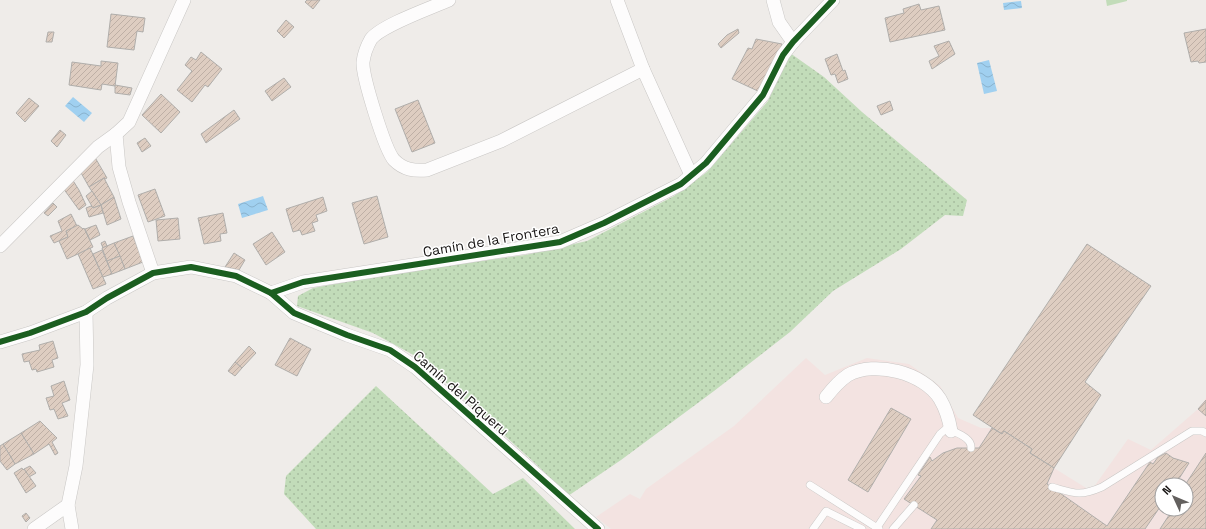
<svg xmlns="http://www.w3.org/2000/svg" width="1206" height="529" viewBox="0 0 1206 529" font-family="'Space Grotesk',sans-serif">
<defs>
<pattern id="grass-dots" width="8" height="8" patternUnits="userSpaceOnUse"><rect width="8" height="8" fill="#c2dcb9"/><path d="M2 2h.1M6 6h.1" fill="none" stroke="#a6bc9e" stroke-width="1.8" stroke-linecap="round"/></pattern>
<pattern id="water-waves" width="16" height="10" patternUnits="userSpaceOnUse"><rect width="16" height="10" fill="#a0d0f0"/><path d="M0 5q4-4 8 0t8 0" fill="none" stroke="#89b2cd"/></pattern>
<pattern id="building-hatch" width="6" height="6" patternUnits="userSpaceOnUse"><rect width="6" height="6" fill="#decdc1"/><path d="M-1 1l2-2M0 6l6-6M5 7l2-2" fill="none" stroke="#beafa5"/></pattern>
</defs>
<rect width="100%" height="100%" fill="#efece9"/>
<!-- medical -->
<path fill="#f3e3e1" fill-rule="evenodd" d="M806 358 825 375 867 358 909 364 940 386 958 418 981 428H992L1001 434 1004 431 1054 468 1091 491 1128 439 1151 450 1198 409 1206 398V529H611L596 517 630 494 640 499 646 489 734 426ZM1162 485H1186V509H1162Z"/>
<!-- grass -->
<g fill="url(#grass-dots)">
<polygon points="790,53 824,77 862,112 967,200 963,216 945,215 901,249 833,291 790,332 714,391 621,460 568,496 536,464 419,358 373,333 297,306 298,296 313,288 388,274 525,255 587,241 674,196 707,172 768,101"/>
<polygon points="376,386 493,494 523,478 575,529 316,529 284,494 286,476"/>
</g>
<!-- pitch -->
<polygon fill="#c2dcb9" points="1106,0 1127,0 1127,1 1107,6"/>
<!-- water -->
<g fill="url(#water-waves)">
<polygon points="1021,1 1022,8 1004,10 1003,3"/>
<polygon points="989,60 997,91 984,94 977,63"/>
<polygon points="73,97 92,113 84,122 65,106"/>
<polygon points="263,196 268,210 242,218 238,204"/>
</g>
<!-- building -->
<g fill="url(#building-hatch)" stroke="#b0aeab">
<polygon points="307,0 320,0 313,9 305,2"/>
<polygon points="919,4 921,10 939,6 945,30 890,42 885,18 904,13 903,9"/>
<polygon points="111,14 145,18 143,32 137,31 134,50 107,47"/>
<polygon points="286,20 294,27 284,38 277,31"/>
<polygon points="738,29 739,33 721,48 718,44 727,35"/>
<polygon points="1206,29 1206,62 1199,63 1198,61 1191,62 1184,33"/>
<polygon points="48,32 54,32 52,42 46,42"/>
<polygon points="756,39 782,44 777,58 760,92 732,79 748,48 752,49"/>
<polygon points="949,41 955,54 932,69 929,61 939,56 934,46"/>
<polygon points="201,52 222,69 208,87 205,85 192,102 177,90 192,71 185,65 191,57 196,60"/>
<polygon points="837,54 843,71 845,70 848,79 838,83 835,74 831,75 825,59"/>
<polygon points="101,61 118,63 115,86 102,84 101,90 69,85 72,62 101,66"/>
<polygon points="284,78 291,87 272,101 265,91"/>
<polygon points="115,85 132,88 130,95 115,93"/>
<polygon points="161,94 180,112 161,133 142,115"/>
<polygon points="29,98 39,106 25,122 16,113"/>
<polygon points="418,100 435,143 412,152 395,109"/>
<polygon points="890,101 893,110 881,115 877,106"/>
<polygon points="234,110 240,119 206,143 201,134"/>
<polygon points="60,130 66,135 57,147 51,141"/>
<polygon points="145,138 151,146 142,152 137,143"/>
<polygon points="93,154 107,178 105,179 104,178 89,187 80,171"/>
<polygon points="104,178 114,197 101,205 89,187"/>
<polygon points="72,179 79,190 86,205 79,210 63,188"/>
<polygon points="155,189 165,216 148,222 138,195"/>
<polygon points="92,191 101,205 93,208 86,196"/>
<polygon points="377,196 388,237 364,244 352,203"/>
<polygon points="114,197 121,219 107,225 101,205"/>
<polygon points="323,197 327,211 316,215 318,221 312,223 315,231 302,235 300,230 293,232 286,209"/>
<polygon points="53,203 57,207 48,216 44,213"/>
<polygon points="101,205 103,213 89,217 86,208 91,206 93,208"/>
<polygon points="223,213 227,233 220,234 221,241 204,244 198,218"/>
<polygon points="71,214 77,226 66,231 68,237 54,243 50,236 62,231 58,221"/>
<polygon points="178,218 180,239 158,241 156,220"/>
<polygon points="78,225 83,229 84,228 93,247 67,259 59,241 68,237 66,231"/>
<polygon points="96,225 100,235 90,240 85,229"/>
<polygon points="272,232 285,252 266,265 253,244"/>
<polygon points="133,236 143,262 125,269 114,243"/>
<polygon points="105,241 107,246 103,248 101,243"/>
<polygon points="114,243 120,256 107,261 102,248"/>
<polygon points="1087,244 1151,286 1085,382 1101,395 1054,468 1030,453 1032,449 1004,431 1002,434 973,415"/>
<polygon points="90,248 106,284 93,289 78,254"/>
<polygon points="102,250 112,274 103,277 93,254"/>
<polygon points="234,253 245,260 239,270 225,267"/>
<polygon points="120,256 125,269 112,274 107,261"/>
<polygon points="290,338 311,349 297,376 275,365"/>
<polygon points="53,341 58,358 52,360 54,367 37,372 36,369 32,370 29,361 24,362 22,354 40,350 39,345"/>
<polygon points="249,346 256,353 242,368 235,362"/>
<polygon points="235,362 242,368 235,376 228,371"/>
<polygon points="64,381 70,400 62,403 68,416 58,419 54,409 50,410 46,398 54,396 51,386"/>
<polygon points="1206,400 1206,416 1198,409"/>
<polygon points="891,408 911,419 868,492 848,480"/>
<polygon points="40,421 57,438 52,442 58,453 55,455 49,444 34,454 21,433"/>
<polygon points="992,428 1002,434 1004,431 1032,449 1030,453 1054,468 1047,484 1107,526 1150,462 1153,464 1158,457 1166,453 1173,458 1189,463 1175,485 1162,485 1162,504 1145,529 931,529 937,520 904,499 921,476 918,475 930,457 932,461 943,453 957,448 979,448"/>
<polygon points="21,433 34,454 15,464 3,444"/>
<polygon points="3,444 15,464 7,470 0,461 0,446"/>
<polygon points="1206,453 1206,529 1160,529 1173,509 1186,509 1186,485 1185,485"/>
<polygon points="30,466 36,473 29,477 24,469"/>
<polygon points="22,468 23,470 24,469 36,486 26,493 14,473"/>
<polygon points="26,513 30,518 26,522 22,516"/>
</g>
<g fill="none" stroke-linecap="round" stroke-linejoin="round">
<!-- service casing -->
<g stroke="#c9c7c5" stroke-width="8">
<g id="service">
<polyline points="810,485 879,529"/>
<path d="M1052 487C1074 493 1079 497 1102 487L1192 431H1202L1206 433"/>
<polyline points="813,529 826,511 862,529"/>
<path d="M876 529 940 434 947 428C955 433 972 437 971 448"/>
<polyline points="893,529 914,505"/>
</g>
</g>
<!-- minor casing -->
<g stroke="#c9c7c5" stroke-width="14">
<g id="minor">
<path d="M449 0C431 8 382 25 371 39 367 46 364 54 363 62 362 76 385 150 394 160 404 170 414 171 427 170L501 141 643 69"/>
<polyline points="617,0 643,69 691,175"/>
<polyline points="773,0 779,22 793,42"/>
<polyline points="116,134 119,167 129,202 153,273"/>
<polyline points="0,246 98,147 116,134 129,122 184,0"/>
<polyline points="271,293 303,282 560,242 604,223 681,184 706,163 763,95 783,55 793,42 833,0"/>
<polyline points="0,342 30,333 86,312 107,298 153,273 191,267 236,276 271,293 294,313 347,335 390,350 415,367 598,529"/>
<path d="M826 397C833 388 839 381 848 375 875 360 924 373 940 399 946 409 949 419 951 431"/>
<polyline points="34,529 68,505"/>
<polyline points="72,529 68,505 76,466 87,365 86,312"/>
</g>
</g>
<!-- service -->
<use href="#service" stroke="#fdfcfc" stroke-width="7"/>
<!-- minor -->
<use href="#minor" stroke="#fdfcfc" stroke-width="13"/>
<!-- cycleway casing -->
<g stroke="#fff" stroke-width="8">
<g id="cycleway">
<polyline points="271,293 303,282 560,242 604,223 681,184 706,163 763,95 783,55 793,42 833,0"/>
<polyline points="0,342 30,333 86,312 107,298 153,273 191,267 236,276 271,293 294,313 347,335 390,350 415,367 598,529"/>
</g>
</g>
<!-- cycleway -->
<use href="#cycleway" stroke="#1b5e20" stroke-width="6"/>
</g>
<g text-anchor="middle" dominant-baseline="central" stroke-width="3" stroke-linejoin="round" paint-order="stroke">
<!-- street labels -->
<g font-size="14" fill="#171413" stroke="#fff">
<text transform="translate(491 240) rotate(-10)">Camín de la Frontera</text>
<text transform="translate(461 393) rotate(41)">Camín del Piqueru</text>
</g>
</g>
<!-- north arrow -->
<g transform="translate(1174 497) rotate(314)"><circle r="19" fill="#ffffff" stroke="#a2a1a1"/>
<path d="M0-3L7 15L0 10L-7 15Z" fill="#63605e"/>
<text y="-6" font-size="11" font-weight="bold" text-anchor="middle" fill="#171413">N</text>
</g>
</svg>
